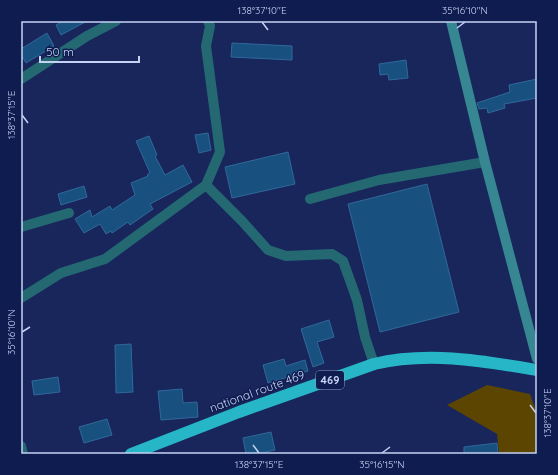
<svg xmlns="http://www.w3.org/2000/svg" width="558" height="475" viewBox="0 0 558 475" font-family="Quicksand,sans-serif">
<rect width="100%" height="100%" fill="#18265c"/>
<!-- green -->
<polygon fill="#5b4500" points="487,385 530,394 537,413 537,454 499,454 497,434 447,405"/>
<!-- building -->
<g fill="#185180" stroke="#316899">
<polygon points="64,21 87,21 61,35 56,25"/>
<polygon points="47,33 54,46 26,63 21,54 21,49"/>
<polygon points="232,43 292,46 292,60 231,57"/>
<polygon points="406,60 408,78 389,80 388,74 380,75 379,64"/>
<polygon points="537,79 537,98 504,104 505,108 488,113 487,108 479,109 477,103 510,92 509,85"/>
<polygon points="208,133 211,150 199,153 195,135"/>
<polygon points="149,136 157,155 155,156 165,175 183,165 192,182 150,204 153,209 130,225 128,222 112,233 111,231 106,234 100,224 84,233 75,219 90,210 92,217 110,206 112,210 135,195 131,183 148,176 147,175 150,173 136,141"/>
<polygon points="288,152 295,184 232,198 225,167"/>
<polygon points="427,184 459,312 380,332 348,204"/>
<polygon points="84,186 87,197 61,205 58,194"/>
<polygon points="329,320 334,337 317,342 324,363 313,367 301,329"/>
<polygon points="131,344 133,392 116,393 115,345"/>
<polygon points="284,359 286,366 305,360 308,371 268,383 263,365"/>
<polygon points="58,377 60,392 34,395 32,381"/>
<polygon points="182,389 183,403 197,402 198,417 161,420 158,391"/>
<polygon points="107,419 112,435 84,443 79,427"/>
<polygon points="271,432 275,450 257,454 246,454 243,438"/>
<polygon points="497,443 498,454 464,454 464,447"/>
</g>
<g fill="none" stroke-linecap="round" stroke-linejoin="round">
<!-- street -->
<g stroke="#246972" stroke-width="10">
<polyline points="208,21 210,26 206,46 220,152 206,185 242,221 268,250 286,256 332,254 343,261 357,300 365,337 374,364"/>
<polyline points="21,79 87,36 116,21"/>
<polyline points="310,199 379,180 485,162"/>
<polyline points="21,227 69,213"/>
<polyline points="21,298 61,273 105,259 206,185"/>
<polyline points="21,446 23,454"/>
</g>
<!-- secondary -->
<polyline stroke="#378792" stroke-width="10" points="451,21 485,162 537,359"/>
<!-- highway -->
<path stroke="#27b6c7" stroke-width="12" d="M131 454 239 412 374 364C428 351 483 361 537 370"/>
</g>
<!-- ticks -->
<path fill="none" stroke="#c5d2f4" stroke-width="1.5" d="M262 22 268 30M457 28 465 22M22 115 28 123M22 332 30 327M530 405 536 413M253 445 259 453M382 453 390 447"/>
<g text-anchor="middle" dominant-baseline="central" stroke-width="3" stroke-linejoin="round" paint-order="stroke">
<!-- shield labels -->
<rect fill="#0f1c50" stroke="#8e9bc3" stroke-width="1" x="316" y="371" width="28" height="18" rx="3"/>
<g font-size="11" font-weight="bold" fill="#c5d2f4">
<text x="330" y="380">469</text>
</g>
<!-- street labels -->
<g font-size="12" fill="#c5d2f4" stroke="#0f1c50">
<text transform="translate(257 391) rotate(-20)">national route 469</text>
</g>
</g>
<!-- border -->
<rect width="558" height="475" fill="none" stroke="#0f1c50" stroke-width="44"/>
<!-- scale -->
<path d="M40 56v6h99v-6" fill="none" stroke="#c5d2f4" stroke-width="2"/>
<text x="46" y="56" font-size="12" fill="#c5d2f4" stroke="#0f1c50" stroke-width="3" paint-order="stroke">50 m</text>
<rect x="22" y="22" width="514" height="431" fill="none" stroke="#c5d2f4" stroke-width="1.5"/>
<g font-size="10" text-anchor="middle" fill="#c5d2f4">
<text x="262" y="14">138°37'10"E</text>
<text x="465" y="14">35°16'10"N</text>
<text transform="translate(11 115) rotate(-90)" y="4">138°37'15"E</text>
<text transform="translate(11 332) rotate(-90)" y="4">35°16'10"N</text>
<text transform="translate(547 413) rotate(-90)" y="4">138°37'10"E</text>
<text x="259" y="468">138°37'15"E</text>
<text x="382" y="468">35°16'15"N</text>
</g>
</svg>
